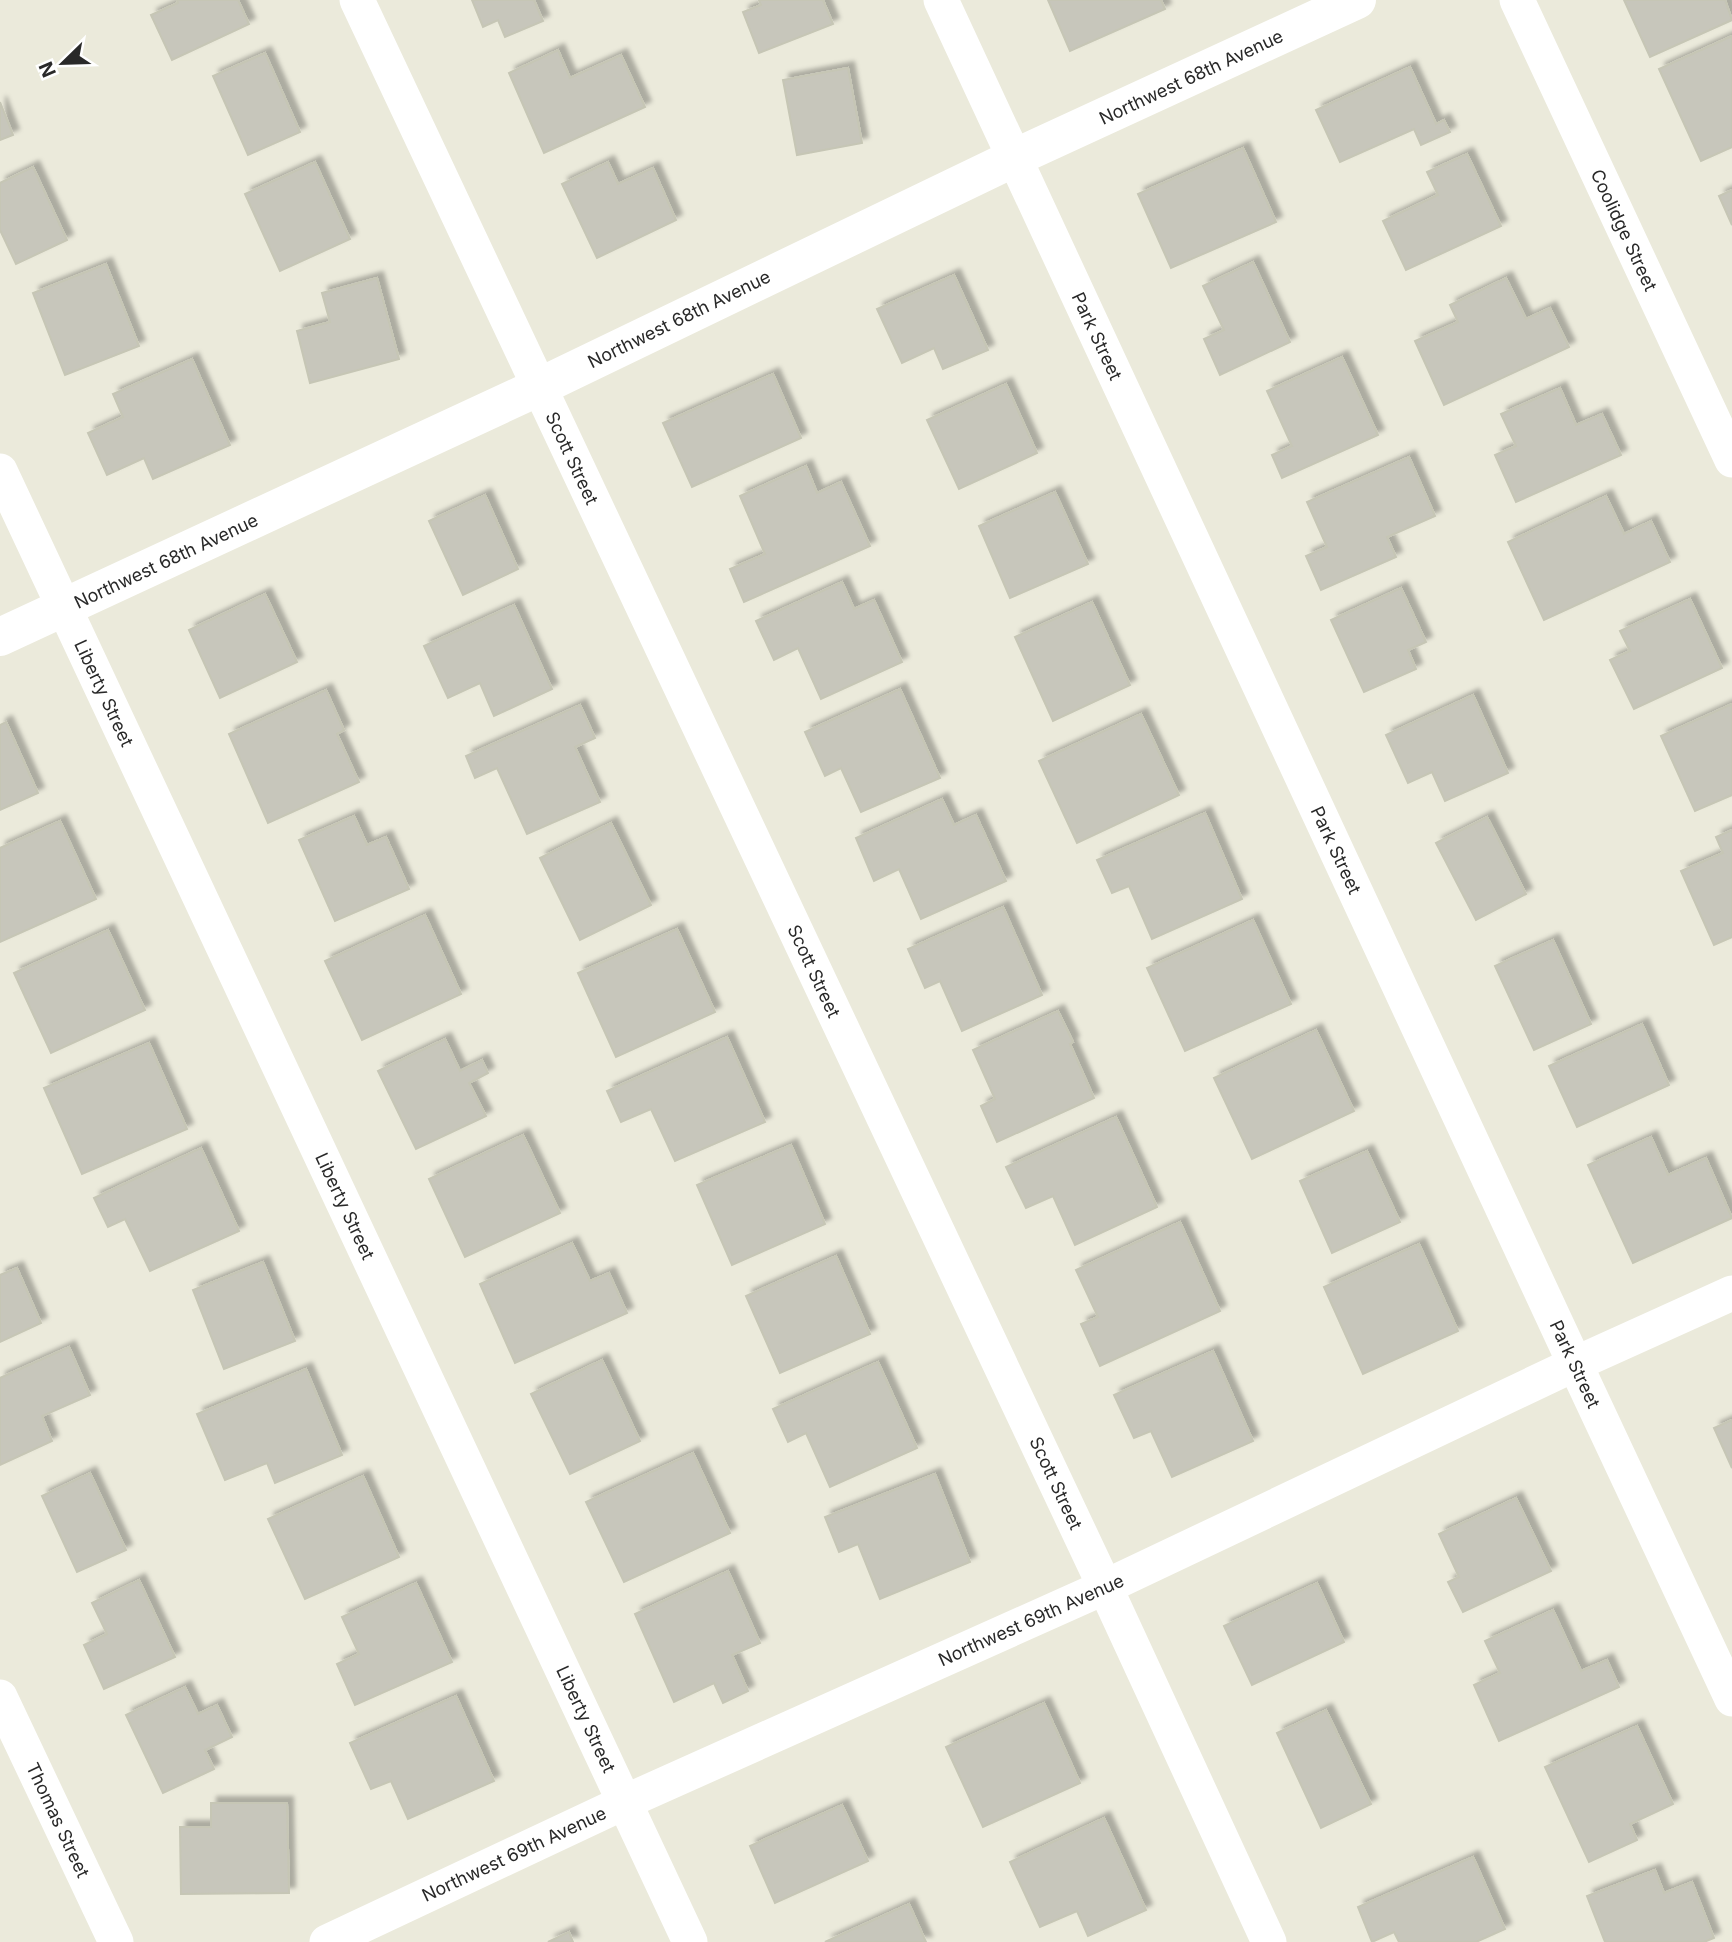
<svg xmlns="http://www.w3.org/2000/svg" width="1732" height="1942" viewBox="0 0 1732 1942" font-family="Inter,sans-serif">
<defs>
<filter id="shadow"><feDropShadow dx="6" dy="-6" stdDeviation="2" flood-color="#0004"/></filter>
</defs>
<rect width="100%" height="100%" fill="#ebeadb"/>
<!-- building -->
<g fill="#c7c6bb" stroke="#c6c6b5" stroke-width="2" filter="url(#shadow)">
<polygon points="177,0 238,0 249,24 172,60 151,15 178,3"/>
<polygon points="472,0 534,0 543,21 505,37 498,20 483,27"/>
<polygon points="759,0 823,0 833,24 759,53 743,12 761,5"/>
<polygon points="1048,0 1161,0 1165,9 1070,51"/>
<polygon points="1624,0 1725,0 1732,20 1650,57"/>
<polygon points="1732,36 1732,147 1701,161 1659,69"/>
<polygon points="558,50 570,78 621,55 645,107 544,153 509,73"/>
<polygon points="265,53 300,132 248,155 213,76"/>
<polygon points="1410,67 1436,124 1444,120 1450,132 1421,145 1414,129 1340,162 1316,110"/>
<polygon points="848,68 862,143 797,155 783,80"/>
<polygon points="0,102 13,135 0,140"/>
<polygon points="1243,148 1276,222 1171,268 1138,194"/>
<polygon points="1467,154 1501,226 1406,270 1383,221 1438,195 1427,172"/>
<polygon points="315,162 350,239 280,271 245,194"/>
<polygon points="608,162 618,184 653,168 676,220 597,258 562,184"/>
<polygon points="33,167 67,240 16,264 0,230 0,183"/>
<polygon points="1732,190 1732,225 1719,196"/>
<polygon points="1253,262 1290,342 1220,375 1204,339 1224,330 1203,286"/>
<polygon points="106,264 139,346 65,375 33,293"/>
<polygon points="954,275 988,350 943,369 934,348 902,363 877,309"/>
<polygon points="377,278 399,359 310,383 297,331 330,322 322,293"/>
<polygon points="1506,278 1526,319 1550,308 1569,347 1444,405 1415,341 1458,322 1450,305"/>
<polygon points="1342,357 1378,435 1282,478 1272,455 1292,446 1267,391"/>
<polygon points="192,359 230,445 153,479 144,458 107,475 88,433 123,417 113,394"/>
<polygon points="773,374 801,438 692,487 663,423"/>
<polygon points="1006,384 1037,453 959,489 927,420"/>
<polygon points="1560,388 1576,425 1602,414 1621,455 1516,502 1495,455 1516,446 1501,414"/>
<polygon points="1409,457 1435,516 1387,537 1396,557 1321,590 1306,556 1327,547 1307,502"/>
<polygon points="806,466 817,493 841,482 870,546 744,602 730,569 765,554 740,496"/>
<polygon points="1055,492 1088,564 1010,598 979,526"/>
<polygon points="485,495 518,569 463,595 429,521"/>
<polygon points="1606,496 1624,534 1651,521 1670,562 1544,620 1508,542"/>
<polygon points="842,582 854,609 874,600 902,662 821,699 798,648 774,660 756,621"/>
<polygon points="1401,588 1426,642 1408,650 1416,669 1364,692 1331,620"/>
<polygon points="265,594 297,662 220,698 189,630"/>
<polygon points="1690,599 1722,668 1634,709 1610,660 1630,651 1620,631"/>
<polygon points="1092,602 1130,685 1053,721 1015,637"/>
<polygon points="514,605 552,689 494,716 480,683 448,698 424,646"/>
<polygon points="900,689 940,778 861,812 841,768 825,776 805,732"/>
<polygon points="326,690 344,730 337,734 359,782 268,823 229,734"/>
<polygon points="1473,695 1508,773 1445,801 1432,772 1408,783 1386,735"/>
<polygon points="1732,704 1732,795 1695,811 1661,736"/>
<polygon points="580,705 595,738 575,747 600,802 527,834 497,768 475,778 466,756"/>
<polygon points="1141,714 1179,795 1077,843 1039,761"/>
<polygon points="6,722 38,793 0,810 0,725"/>
<polygon points="942,799 954,825 976,815 1006,881 921,919 899,869 874,881 856,838"/>
<polygon points="1205,813 1242,899 1152,939 1129,886 1112,893 1097,860"/>
<polygon points="354,816 367,845 386,837 409,889 335,921 299,840"/>
<polygon points="1487,817 1526,894 1476,920 1436,843"/>
<polygon points="60,821 96,899 0,942 0,848"/>
<polygon points="611,823 651,905 580,940 540,858"/>
<polygon points="1732,830 1732,937 1714,945 1681,871 1723,853 1716,837"/>
<polygon points="1003,907 1042,995 962,1031 940,981 925,988 908,949"/>
<polygon points="425,915 461,994 362,1040 325,961"/>
<polygon points="1253,920 1291,1004 1185,1051 1147,968"/>
<polygon points="677,929 715,1012 616,1057 578,973"/>
<polygon points="108,930 145,1010 51,1053 14,973"/>
<polygon points="1553,940 1591,1024 1534,1050 1495,966"/>
<polygon points="1058,1011 1073,1042 1070,1044 1094,1098 997,1142 981,1106 995,1099 973,1050"/>
<polygon points="1642,1024 1669,1085 1577,1127 1549,1066"/>
<polygon points="1316,1030 1354,1111 1252,1159 1214,1078"/>
<polygon points="727,1037 765,1122 675,1161 651,1109 621,1122 607,1091"/>
<polygon points="445,1039 460,1071 482,1060 488,1073 469,1083 486,1116 416,1149 378,1071"/>
<polygon points="149,1043 187,1129 82,1174 44,1088"/>
<polygon points="1116,1117 1157,1207 1075,1245 1053,1196 1026,1208 1006,1167"/>
<polygon points="523,1135 560,1213 465,1257 429,1179"/>
<polygon points="1651,1137 1668,1175 1706,1158 1732,1218 1633,1263 1588,1165"/>
<polygon points="791,1145 825,1224 732,1265 697,1185"/>
<polygon points="201,1148 239,1231 150,1271 125,1219 108,1227 94,1198"/>
<polygon points="1367,1151 1400,1222 1332,1253 1300,1181"/>
<polygon points="1180,1222 1220,1311 1100,1366 1081,1324 1098,1317 1076,1270"/>
<polygon points="572,1243 590,1281 609,1273 627,1313 515,1363 480,1284"/>
<polygon points="1419,1244 1458,1331 1363,1374 1324,1287"/>
<polygon points="836,1256 870,1334 780,1373 746,1296"/>
<polygon points="263,1262 295,1341 224,1369 193,1290"/>
<polygon points="17,1268 41,1323 0,1342 0,1275"/>
<polygon points="69,1347 90,1395 42,1416 52,1441 0,1465 0,1378"/>
<polygon points="1213,1351 1253,1441 1172,1477 1151,1431 1134,1438 1114,1395"/>
<polygon points="602,1360 640,1441 570,1474 531,1394"/>
<polygon points="878,1362 917,1448 830,1487 806,1433 788,1442 773,1409"/>
<polygon points="306,1369 342,1455 275,1483 267,1463 225,1480 197,1414"/>
<polygon points="1732,1420 1732,1468 1714,1428"/>
<polygon points="693,1453 730,1533 624,1582 586,1502"/>
<polygon points="90,1473 126,1550 77,1572 42,1496"/>
<polygon points="935,1474 970,1562 880,1599 858,1544 839,1552 825,1517"/>
<polygon points="363,1476 399,1557 305,1599 268,1519"/>
<polygon points="1516,1498 1551,1571 1463,1612 1448,1582 1459,1577 1439,1534"/>
<polygon points="728,1571 760,1643 732,1655 748,1691 723,1703 714,1683 674,1702 635,1614"/>
<polygon points="139,1580 175,1657 104,1689 84,1645 107,1634 92,1603"/>
<polygon points="416,1583 452,1662 355,1705 337,1664 359,1654 342,1617"/>
<polygon points="1317,1583 1344,1642 1252,1685 1224,1626"/>
<polygon points="1553,1610 1581,1671 1607,1660 1619,1687 1499,1741 1474,1685 1500,1673 1485,1641"/>
<polygon points="185,1687 198,1714 217,1705 232,1737 205,1750 214,1769 163,1793 126,1715"/>
<polygon points="456,1696 494,1781 408,1819 391,1781 371,1789 350,1743"/>
<polygon points="1044,1703 1080,1783 983,1827 946,1747"/>
<polygon points="1326,1710 1371,1804 1321,1828 1277,1733"/>
<polygon points="1637,1726 1673,1804 1630,1824 1637,1840 1589,1862 1545,1767"/>
<polygon points="211,1803 287,1803 289,1893 181,1894 180,1827 211,1827"/>
<polygon points="842,1805 868,1861 775,1903 750,1846"/>
<polygon points="1104,1818 1146,1910 1088,1936 1077,1911 1040,1927 1010,1862"/>
<polygon points="1473,1857 1505,1929 1476,1942 1399,1942 1394,1932 1372,1942 1358,1907"/>
<polygon points="1655,1870 1664,1893 1692,1882 1714,1938 1704,1942 1605,1942 1587,1896"/>
<polygon points="909,1904 926,1942 825,1942"/>
<polygon points="569,1932 573,1942 548,1942"/>
</g>
<g fill="none" stroke-linecap="round" stroke-linejoin="round">
<!-- minor -->
<g stroke="#fff" stroke-width="35">
<polyline points="357,0 1105,1587 1269,1942"/>
<polyline points="941,0 1575,1364 1732,1699"/>
<polyline points="1517,0 1732,460"/>
<polyline points="0,471 690,1942"/>
<polyline points="0,1697 116,1942"/>
<polyline points="327,1942 625,1802 1105,1587 1575,1364 1732,1293"/>
</g>
<!-- tertiary -->
<polyline stroke="#fff" stroke-width="38" points="0,637 539,387 1014,158 1357,0"/>
</g>
<g text-anchor="middle" dominant-baseline="central" stroke-width="6" stroke-linejoin="round" paint-order="stroke">
<!-- street labels -->
<g font-size="18" fill="#292929" stroke="#fff">
<text transform="translate(1191 77) rotate(-25)">Northwest 68th Avenue</text>
<text transform="translate(1624 230) rotate(65)">Coolidge Street</text>
<text transform="translate(679 319) rotate(-26)">Northwest 68th Avenue</text>
<text transform="translate(1097 336) rotate(65)">Park Street</text>
<text transform="translate(572 458) rotate(65)">Scott Street</text>
<text transform="translate(166 561) rotate(-25)">Northwest 68th Avenue</text>
<text transform="translate(104 693) rotate(65)">Liberty Street</text>
<text transform="translate(1336 850) rotate(65)">Park Street</text>
<text transform="translate(814 971) rotate(65)">Scott Street</text>
<text transform="translate(345 1206) rotate(65)">Liberty Street</text>
<text transform="translate(1575 1364) rotate(65)">Park Street</text>
<text transform="translate(1056 1483) rotate(65)">Scott Street</text>
<text transform="translate(1031 1620) rotate(-24)">Northwest 69th Avenue</text>
<text transform="translate(586 1719) rotate(65)">Liberty Street</text>
<text transform="translate(58 1820) rotate(65)">Thomas Street</text>
<text transform="translate(514 1854) rotate(-25)">Northwest 69th Avenue</text>
</g>
</g>
<!-- north arrow -->
<g transform="translate(63 63) rotate(247)" stroke="#ffffff" stroke-width="5" paint-order="stroke">
<path d="M0-5L12 26L0 18L-12 26Z" fill="#292929"/>
<text y="-10" font-size="19" font-weight="bold" text-anchor="middle" fill="#292929">N</text>
</g>
</svg>
